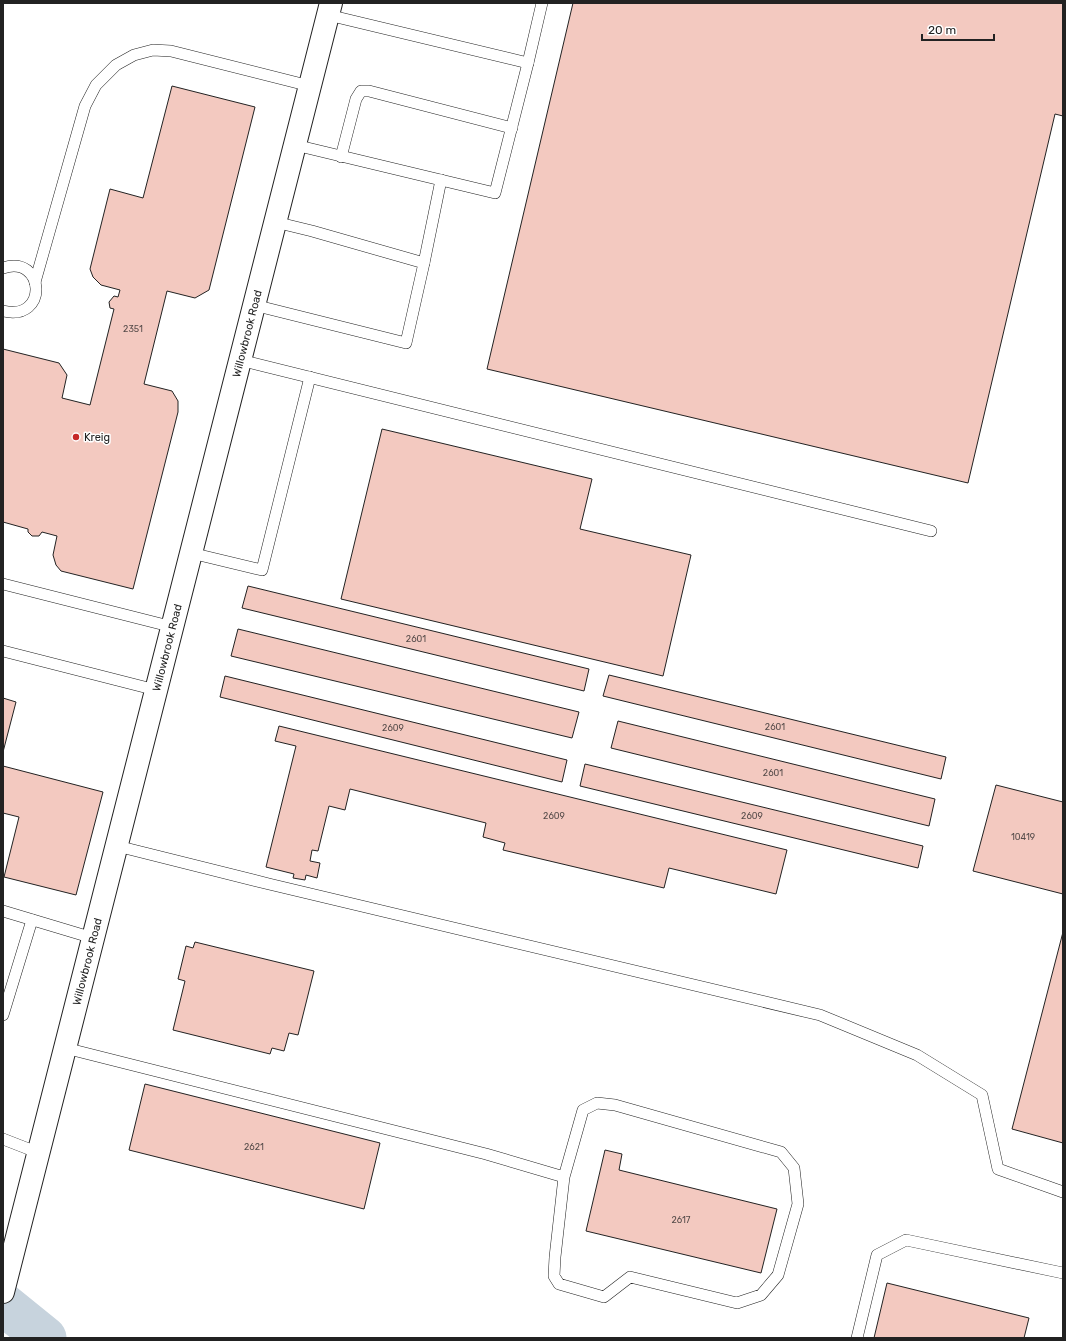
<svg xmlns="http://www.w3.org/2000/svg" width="1066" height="1341" viewBox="0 0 1066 1341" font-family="Rubik,sans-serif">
<rect width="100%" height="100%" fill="#fff"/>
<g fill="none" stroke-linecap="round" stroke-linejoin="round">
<!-- river -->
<polyline stroke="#c7d3dd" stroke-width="43" points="3,1304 45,1338"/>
</g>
<!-- building -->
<g fill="#f3c9c0" stroke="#222">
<polygon points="573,3 1063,3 1063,116 1055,114 968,483 487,369"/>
<polygon points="172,86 255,107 209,290 195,298 167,291 144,384 172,391 178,401 178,412 133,589 61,571 56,565 53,555 57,536 42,532 39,536 32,536 28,532 28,529 3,522 3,349 59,363 67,375 62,398 90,405 114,309 110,308 109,302 114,296 118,297 120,290 101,285 93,277 90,269 110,189 143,198"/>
<polygon points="382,429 592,479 580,529 691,555 663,676 341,599"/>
<polygon points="248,586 589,669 584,691 242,608"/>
<polygon points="238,629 579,712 572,738 231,656"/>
<polygon points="609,675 946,757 941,779 603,696"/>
<polygon points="225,676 567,760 562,782 220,697"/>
<polygon points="3,698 16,702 3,752"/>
<polygon points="618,721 935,799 929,826 611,748"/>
<polygon points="279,726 787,850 776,894 669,868 664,888 503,850 505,843 483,837 486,823 350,789 345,810 329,806 318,851 312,850 310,861 320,863 317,878 306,875 305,880 293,878 294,874 266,867 296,746 275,741"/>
<polygon points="585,764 923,846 918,868 580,786"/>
<polygon points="3,766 103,792 76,895 4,877 19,817 3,813"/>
<polygon points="996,785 1063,802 1063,894 973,871"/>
<polygon points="1063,932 1063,1143 1012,1129"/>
<polygon points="195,942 314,971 298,1035 289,1033 284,1051 272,1048 270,1054 173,1030 185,981 178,979 186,946 193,948"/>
<polygon points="145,1084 380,1143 364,1209 129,1150"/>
<polygon points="605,1150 622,1154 619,1170 777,1209 761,1273 586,1231"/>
<polygon points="887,1283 1029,1318 1024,1338 874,1338"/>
</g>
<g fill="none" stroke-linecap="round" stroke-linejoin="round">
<!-- service casing -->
<g stroke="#222" stroke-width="12">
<g id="service">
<polyline points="328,15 528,63"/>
<polyline points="295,145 495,193 528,63 542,3"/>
<polyline points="341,157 356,99 361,91 369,91 512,128"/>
<polyline points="424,263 441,180"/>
<path d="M3 268C45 254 49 322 3 311"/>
<polyline points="35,282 85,106 96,85 116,65 134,55 153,50 171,51 310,86"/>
<polyline points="254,305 406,343 424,263 312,231 275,222"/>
<polyline points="240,360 931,531"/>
<polyline points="191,553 262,570 310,377"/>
<polyline points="3,584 173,627"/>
<polyline points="3,651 156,690"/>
<polyline points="117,846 269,884 820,1015 917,1055 982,1095 998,1169 1063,1192"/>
<polyline points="3,911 93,938"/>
<polyline points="3,1015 32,920"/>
<polyline points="65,1048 486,1154 564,1177 583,1110 597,1103 615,1105 781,1152 794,1168 798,1204 778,1275 761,1295 737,1303 630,1277 604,1297 559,1284 554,1276 555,1257 564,1177"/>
<polyline points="3,1139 39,1153"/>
<polyline points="857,1338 877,1255 906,1240 1063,1273"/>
</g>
</g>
<!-- minor casing -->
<g stroke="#222" stroke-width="24">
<g id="minor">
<path id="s1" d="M3 1292 331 3"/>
</g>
</g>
<!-- service -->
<use href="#service" stroke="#fff" stroke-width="11"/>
<!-- minor -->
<use href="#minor" stroke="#fff" stroke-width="22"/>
</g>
<!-- markers -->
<circle fill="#c62828" stroke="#fff" stroke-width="1.5" cx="76" cy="437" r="4"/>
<g text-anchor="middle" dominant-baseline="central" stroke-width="3" stroke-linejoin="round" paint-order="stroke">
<!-- number labels -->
<g font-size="9" fill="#564c4a">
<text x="133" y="329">2351</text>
<text x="416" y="639">2601</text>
<text x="775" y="727">2601</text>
<text x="393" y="728">2609</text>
<text x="773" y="773">2601</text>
<text x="554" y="816">2609</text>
<text x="752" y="816">2609</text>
<text x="1023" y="837">10419</text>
<text x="254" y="1147">2621</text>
<text x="681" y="1220">2617</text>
</g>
<!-- street labels -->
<g font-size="11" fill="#222" stroke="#fff">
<text stroke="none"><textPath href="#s1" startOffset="989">Willowbrook Road</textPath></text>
<text stroke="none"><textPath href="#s1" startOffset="665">Willowbrook Road</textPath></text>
<text stroke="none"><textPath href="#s1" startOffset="341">Willowbrook Road</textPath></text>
</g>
<!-- poi labels -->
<g font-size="11" fill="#222" stroke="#fff" text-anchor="start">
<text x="84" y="437">Kreig</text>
</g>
</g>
<!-- border -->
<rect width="1066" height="1341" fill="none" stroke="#222222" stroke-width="8"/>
<!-- scale -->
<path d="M922 34v6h72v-6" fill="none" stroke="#222222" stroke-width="2"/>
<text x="928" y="34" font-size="12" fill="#222222" stroke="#ffffff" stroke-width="3" paint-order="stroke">20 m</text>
</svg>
